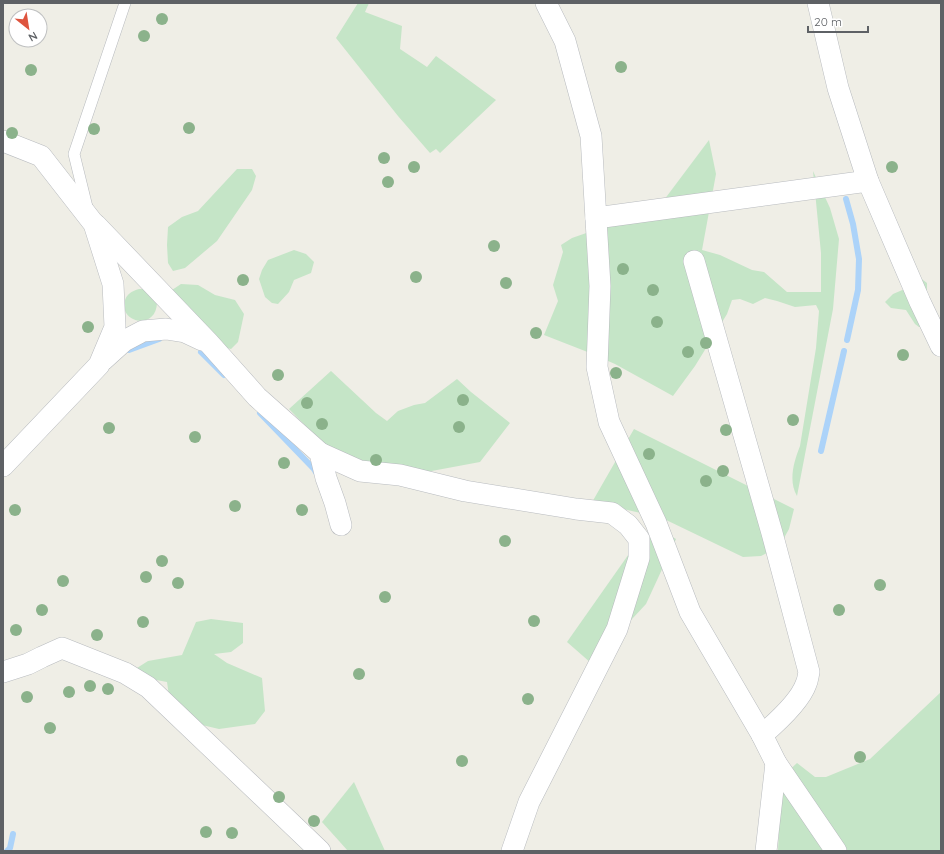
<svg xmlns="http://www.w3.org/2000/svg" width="944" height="854" viewBox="0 0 944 854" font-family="Quicksand,sans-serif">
<rect width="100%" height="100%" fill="#efeee6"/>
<!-- green -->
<g fill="#c5e5c7">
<polygon points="358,3 369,3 365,12 402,26 400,49 427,67 436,56 496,100 440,153 436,149 430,153 398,116 336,38"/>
<path d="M709 140 716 174 702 250 720 255 752 270 764 272 787 292H821V253L813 171 830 208 839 239 833 309 797 496C788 481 794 461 800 446L816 348 819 311 816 305 795 307 777 301 765 298 753 304 740 299 732 300 727 314 695 366 673 396 615 364 585 351 544 335 558 301 553 285 563 252 561 245 572 238 658 208Z"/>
<polygon points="237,169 252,169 256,176 252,190 217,241 185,268 173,271 168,263 167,245 168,227 182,217 198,211"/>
<polygon points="294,250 306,254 314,262 311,273 294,280 289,292 278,304 272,303 265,297 259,279 262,270 268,260"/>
<polygon points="919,277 927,283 927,296 930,326 919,327 915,324 906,310 891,308 885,302 893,294 914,285"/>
<polygon points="181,284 198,285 215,295 235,300 244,314 238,342 231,349 219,346 172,290"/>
<path d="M139 289H144L157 303C156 331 118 323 125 300 127 294 132 291 139 289Z"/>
<polygon points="331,371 376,413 387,421 398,411 414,405 425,403 457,379 471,392 510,423 480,462 437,470 420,473 357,468 332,453 289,409"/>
<polygon points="634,429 794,509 789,529 784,538 771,551 761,556 743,557 662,518 619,508 591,504"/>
<polygon points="665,533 676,539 646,604 591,663 567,642 638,541"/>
<polygon points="211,619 243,623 243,643 231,652 214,654 227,663 262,678 265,711 255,724 219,729 202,725 171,710 167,682 146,678 137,668 148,661 182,655 196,622"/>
<polygon points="941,692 941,851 778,851 781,778 797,763 815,777 826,777 870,759"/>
<polygon points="354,782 385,851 348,851 322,822"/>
</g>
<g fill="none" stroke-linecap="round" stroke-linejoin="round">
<!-- stream -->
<g stroke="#acd3f9" stroke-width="6">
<polyline points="846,199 853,224 859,259 858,290 847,340"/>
<polyline points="129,350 159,339"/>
<polyline points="201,352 224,375"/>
<polyline points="260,413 314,469 317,474"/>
<polyline points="821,451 844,351"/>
<polyline points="7,851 10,848 13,834"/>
</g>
<!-- service casing -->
<g stroke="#b8bbbf" stroke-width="12">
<polyline id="service" points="87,207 74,154 125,3"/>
</g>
<!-- minor casing -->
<g stroke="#b8bbbf" stroke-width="22">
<g id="minor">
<polyline points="546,3 565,41 591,136 600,286 597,367 609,422 656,523 690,612 762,735 776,763 836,851"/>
<polyline points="3,141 41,156 94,224 113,284 115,327 99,365 3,466"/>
<polyline points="868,181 920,302 941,346"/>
<polyline points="596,218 868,181 838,88 818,3"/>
<polyline points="96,225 208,342 257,397 320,453 326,478 335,503 341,525"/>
<path d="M694 261 772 533 809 672C808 676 808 680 806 684 800 701 776 723 762 735"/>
<polyline points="103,360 124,341 143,331 166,329 185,332 202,340"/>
<polyline points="320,453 360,471 400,475 465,491 576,509 612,513 628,525 639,539 639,558 617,629 529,802 512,851"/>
<polyline points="3,672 28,664 42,657 62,648 125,673 148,687 320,851"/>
<polyline points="766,851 776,763"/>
</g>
</g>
<!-- service -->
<use href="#service" stroke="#fff" stroke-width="11"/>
<!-- minor -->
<use href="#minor" stroke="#fff" stroke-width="21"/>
</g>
<!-- trees -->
<g fill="#8bb28b">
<circle cx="162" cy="19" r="6"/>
<circle cx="144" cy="36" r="6"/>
<circle cx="621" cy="67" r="6"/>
<circle cx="31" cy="70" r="6"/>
<circle cx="189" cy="128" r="6"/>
<circle cx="94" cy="129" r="6"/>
<circle cx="12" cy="133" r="6"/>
<circle cx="384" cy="158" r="6"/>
<circle cx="414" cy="167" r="6"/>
<circle cx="892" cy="167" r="6"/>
<circle cx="388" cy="182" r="6"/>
<circle cx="494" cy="246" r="6"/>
<circle cx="623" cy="269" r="6"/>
<circle cx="416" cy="277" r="6"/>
<circle cx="243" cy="280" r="6"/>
<circle cx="506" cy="283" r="6"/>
<circle cx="653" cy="290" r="6"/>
<circle cx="657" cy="322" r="6"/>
<circle cx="88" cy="327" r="6"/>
<circle cx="536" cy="333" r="6"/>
<circle cx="706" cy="343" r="6"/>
<circle cx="688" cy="352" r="6"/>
<circle cx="903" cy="355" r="6"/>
<circle cx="616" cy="373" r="6"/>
<circle cx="278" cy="375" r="6"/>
<circle cx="463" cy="400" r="6"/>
<circle cx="307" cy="403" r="6"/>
<circle cx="793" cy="420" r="6"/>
<circle cx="322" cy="424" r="6"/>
<circle cx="459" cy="427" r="6"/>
<circle cx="109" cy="428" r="6"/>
<circle cx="726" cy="430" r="6"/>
<circle cx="195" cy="437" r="6"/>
<circle cx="649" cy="454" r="6"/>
<circle cx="376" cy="460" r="6"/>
<circle cx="284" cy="463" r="6"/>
<circle cx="723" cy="471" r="6"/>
<circle cx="706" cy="481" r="6"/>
<circle cx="235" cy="506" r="6"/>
<circle cx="15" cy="510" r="6"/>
<circle cx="302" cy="510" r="6"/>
<circle cx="505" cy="541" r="6"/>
<circle cx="162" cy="561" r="6"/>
<circle cx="146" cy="577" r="6"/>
<circle cx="63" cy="581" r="6"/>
<circle cx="178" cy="583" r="6"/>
<circle cx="880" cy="585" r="6"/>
<circle cx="385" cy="597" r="6"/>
<circle cx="42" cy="610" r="6"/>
<circle cx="839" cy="610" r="6"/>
<circle cx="534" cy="621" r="6"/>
<circle cx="143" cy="622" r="6"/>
<circle cx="16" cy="630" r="6"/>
<circle cx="97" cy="635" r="6"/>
<circle cx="359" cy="674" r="6"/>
<circle cx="90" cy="686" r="6"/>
<circle cx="108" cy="689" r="6"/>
<circle cx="69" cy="692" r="6"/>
<circle cx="27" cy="697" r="6"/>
<circle cx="528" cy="699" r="6"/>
<circle cx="50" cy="728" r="6"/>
<circle cx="860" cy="757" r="6"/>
<circle cx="462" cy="761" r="6"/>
<circle cx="279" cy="797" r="6"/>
<circle cx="314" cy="821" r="6"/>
<circle cx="206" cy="832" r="6"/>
<circle cx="232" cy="833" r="6"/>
</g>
<!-- border -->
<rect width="944" height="854" fill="none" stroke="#5e6165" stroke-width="8"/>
<!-- north arrow -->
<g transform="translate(28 28) rotate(150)"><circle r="19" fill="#ffffff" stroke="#bfc0c1"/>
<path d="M0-3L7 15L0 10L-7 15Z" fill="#de543e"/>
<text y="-6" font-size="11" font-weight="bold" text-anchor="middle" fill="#5e6165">N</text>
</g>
<!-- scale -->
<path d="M808 26v6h60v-6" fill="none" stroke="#5e6165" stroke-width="2"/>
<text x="814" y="26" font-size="12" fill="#5e6165" stroke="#ffffff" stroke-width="3" paint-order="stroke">20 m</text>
</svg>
